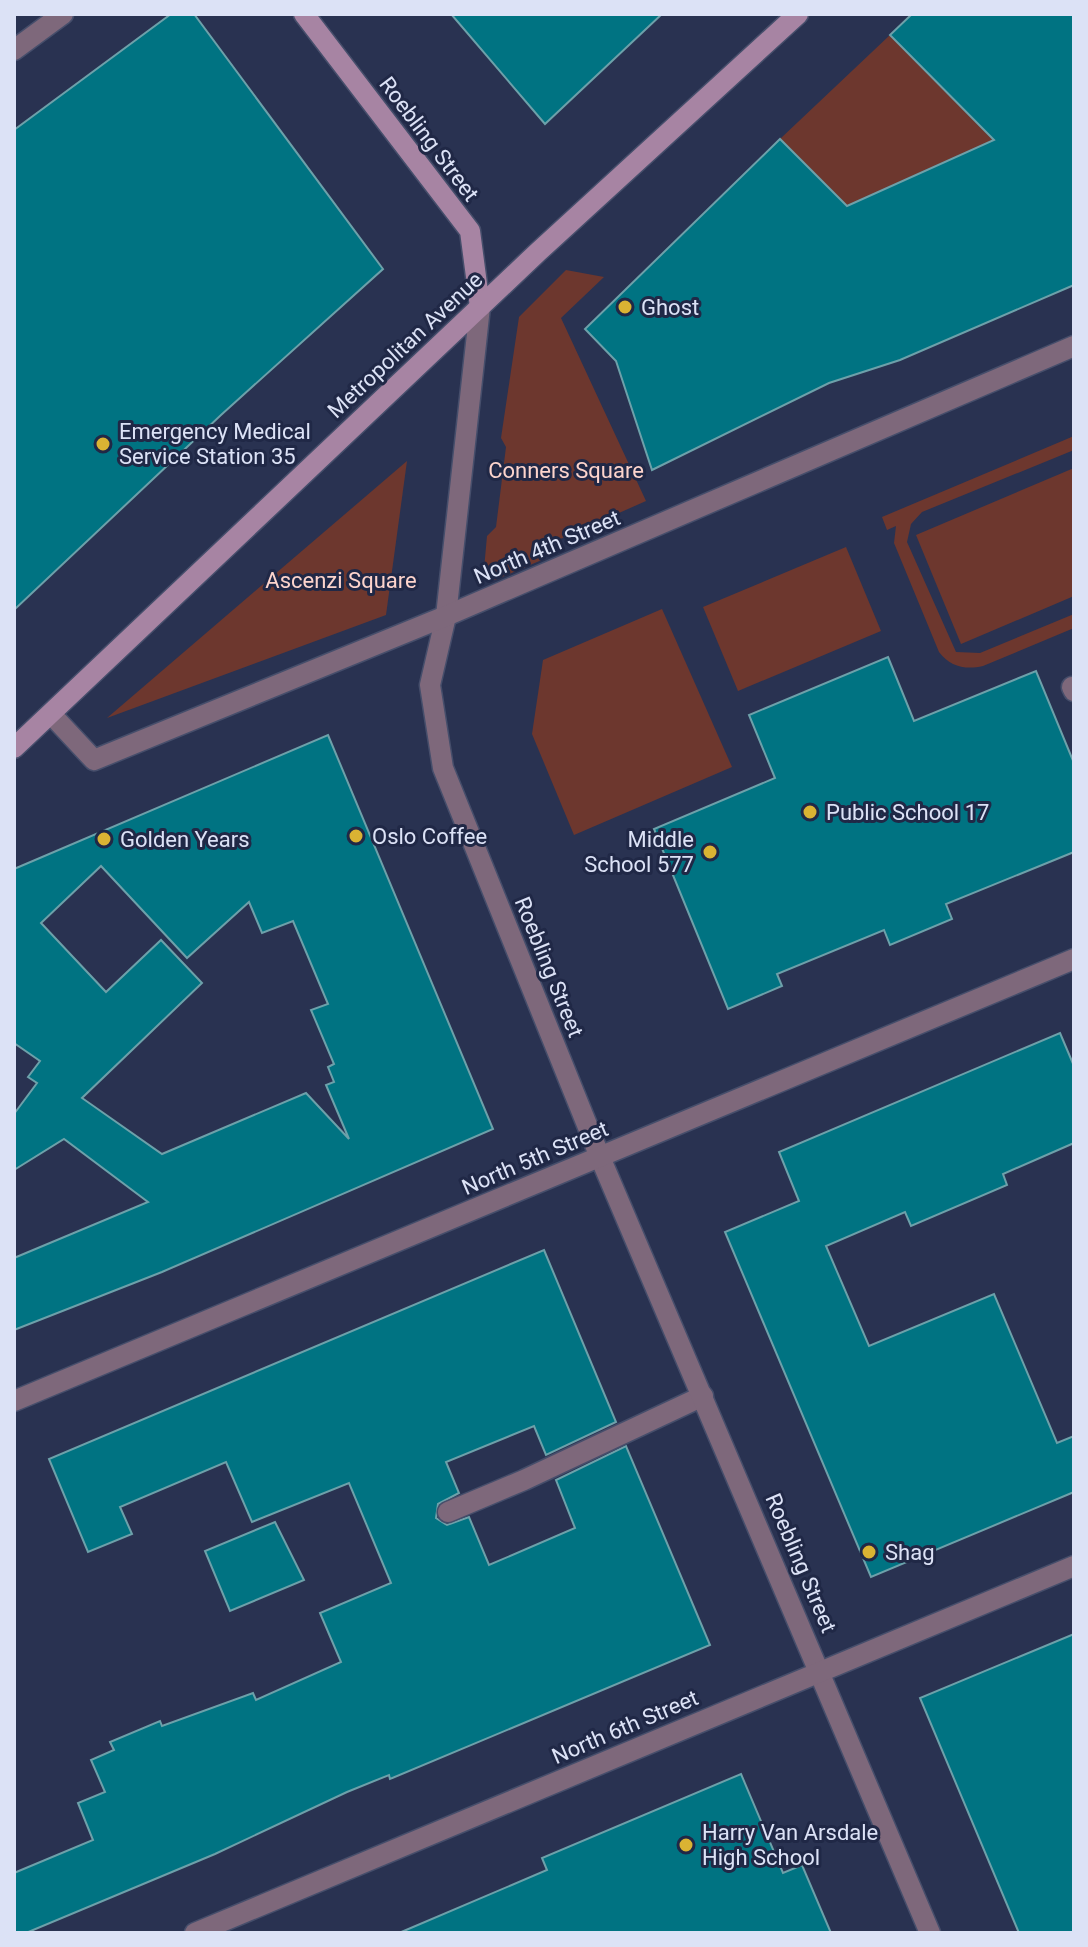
<svg xmlns="http://www.w3.org/2000/svg" width="1088" height="1947" viewBox="0 0 1088 1947" font-family="Roboto,sans-serif">
<rect width="100%" height="100%" fill="#293251"/>
<!-- green -->
<g fill="#6d372e">
<polygon points="890,35 994,140 843,210 836,194 780,139"/>
<polygon points="566,270 604,277 561,318 646,501 558,540 544,559 495,580 484,569 487,536 496,527 506,447 501,438 519,317"/>
<path d="M1074 436V450L922 512 911 524 907 542 956 652 980 653 1074 614V628L983 666C966 670 950 667 939 652L894 543 896 526 887 530 882 517Z"/>
<polygon points="407,461 386,615 107,718"/>
<polygon points="1074,468 1074,596 961,644 916,535"/>
<polygon points="846,547 881,631 738,691 703,607"/>
<polygon points="662,609 732,767 574,835 532,734 543,660"/>
</g>
<!-- building -->
<g fill="#007382" stroke="#6da1aa" stroke-width="2" fill-rule="evenodd">
<polygon points="171,14 194,14 383,269 221,415 14,610 14,130"/>
<polygon points="451,14 662,14 545,124"/>
<polygon points="912,14 1074,14 1074,285 900,360 829,383 652,470 616,361 585,329 780,139 847,206 994,140 890,35"/>
<polygon points="888,657 914,721 1036,671 1074,763 1074,852 946,904 952,919 890,945 884,930 777,974 782,986 728,1009 654,829 775,778 749,715"/>
<path d="M328 735 493 1129 162 1272 14 1330V1258L148 1202 64 1139 14 1170V1114L37 1083 28 1077 40 1061 14 1043V869ZM101 866 187 958 249 902 262 933 293 921 328 1004 311 1010 334 1064 328 1067 334 1082 326 1085 349 1139 306 1093 162 1154 82 1098 202 983 161 940 106 992 41 923Z"/>
<polygon points="1060,1033 1074,1066 1074,1143 1003,1174 1007,1185 911,1226 905,1212 826,1246 869,1346 994,1294 1057,1443 1074,1436 1074,1492 871,1577 725,1232 799,1201 779,1152"/>
<polygon points="544,1250 616,1422 546,1455 534,1426 446,1462 459,1493 438,1504 436,1518 447,1525 469,1517 489,1565 575,1528 556,1480 626,1446 710,1645 390,1779 389,1775 347,1792 215,1854 26,1933 14,1933 14,1873 93,1840 78,1803 105,1792 91,1760 114,1750 110,1742 160,1721 162,1726 253,1693 256,1700 341,1662 320,1613 391,1583 349,1483 252,1522 226,1462 120,1507 132,1534 88,1552 49,1459"/>
<polygon points="275,1522 304,1580 230,1611 205,1551"/>
<polygon points="1074,1634 1074,1933 1019,1933 920,1698"/>
<polygon points="741,1774 783,1873 802,1865 831,1933 399,1933 547,1870 542,1858"/>
</g>
<g fill="none" stroke-linecap="round" stroke-linejoin="round">
<!-- service casing -->
<g stroke="#464e6b" stroke-width="23">
<g id="service">
<polyline points="1072,687 1074,691"/>
<polyline points="448,1512 524,1480 703,1396"/>
</g>
</g>
<!-- minor casing -->
<g stroke="#464e6b" stroke-width="23">
<g id="minor">
<polyline points="14,50 63,14"/>
<polyline points="480,307 446,616 430,685 443,768 600,1157 930,1933"/>
<polyline points="51,714 94,760 446,616 1074,346"/>
<polyline points="14,1401 1074,959"/>
<polyline points="195,1933 1074,1566"/>
</g>
</g>
<!-- secondary casing -->
<g stroke="#464e6b" stroke-width="23">
<g id="secondary">
<polyline points="304,14 470,231 480,307"/>
<polyline points="14,748 538,252 798,14"/>
</g>
</g>
<!-- service -->
<use href="#service" stroke="#7e687b" stroke-width="20"/>
<!-- minor -->
<use href="#minor" stroke="#7e687b" stroke-width="20"/>
<!-- secondary -->
<use href="#secondary" stroke="#a784a3" stroke-width="20"/>
</g>
<!-- markers -->
<g fill="#dab333" stroke="#202846" stroke-width="3">
<circle cx="625" cy="307" r="8"/>
<circle cx="103" cy="444" r="8"/>
<circle cx="810" cy="812" r="8"/>
<circle cx="356" cy="836" r="8"/>
<circle cx="104" cy="839" r="8"/>
<circle cx="710" cy="852" r="8"/>
<circle cx="869" cy="1552" r="8"/>
<circle cx="686" cy="1845" r="8"/>
</g>
<g text-anchor="middle" dominant-baseline="central" stroke-width="6" stroke-linejoin="round" paint-order="stroke">
<!-- street labels -->
<g font-size="22" fill="#dce2f6" stroke="#202846">
<text transform="translate(429 139) rotate(53)">Roebling Street</text>
<text transform="translate(405 345) rotate(-43)">Metropolitan Avenue</text>
<text transform="translate(547 547) rotate(-23)">North 4th Street</text>
<text transform="translate(549 967) rotate(68)">Roebling Street</text>
<text transform="translate(535 1158) rotate(-23)">North 5th Street</text>
<text transform="translate(801 1563) rotate(67)">Roebling Street</text>
<text transform="translate(625 1727) rotate(-23)">North 6th Street</text>
</g>
<!-- poi labels -->
<g font-size="22" fill="#dce2f6" stroke="#202846" text-anchor="start">
<text x="641" y="307">Ghost</text>
<text x="119" y="431">Emergency Medical<tspan x="119" dy="25">Service Station 35</tspan></text>
<text x="826" y="812">Public School 17</text>
<text x="372" y="836">Oslo Coffee</text>
<text x="120" y="839">Golden Years</text>
<text x="694" y="839" text-anchor="end">Middle<tspan x="694" dy="25">School 577</tspan></text>
<text x="885" y="1552">Shag</text>
<text x="702" y="1832">Harry Van Arsdale<tspan x="702" dy="25">High School</tspan></text>
</g>
<!-- park labels -->
<g font-size="22" fill="#fdd4cc" stroke="#202846">
<text x="566" y="470">Conners Square</text>
<text x="341" y="580">Ascenzi Square</text>
</g>
</g>
<!-- border -->
<rect width="1088" height="1947" fill="none" stroke="#dce2f6" stroke-width="32"/>
</svg>
